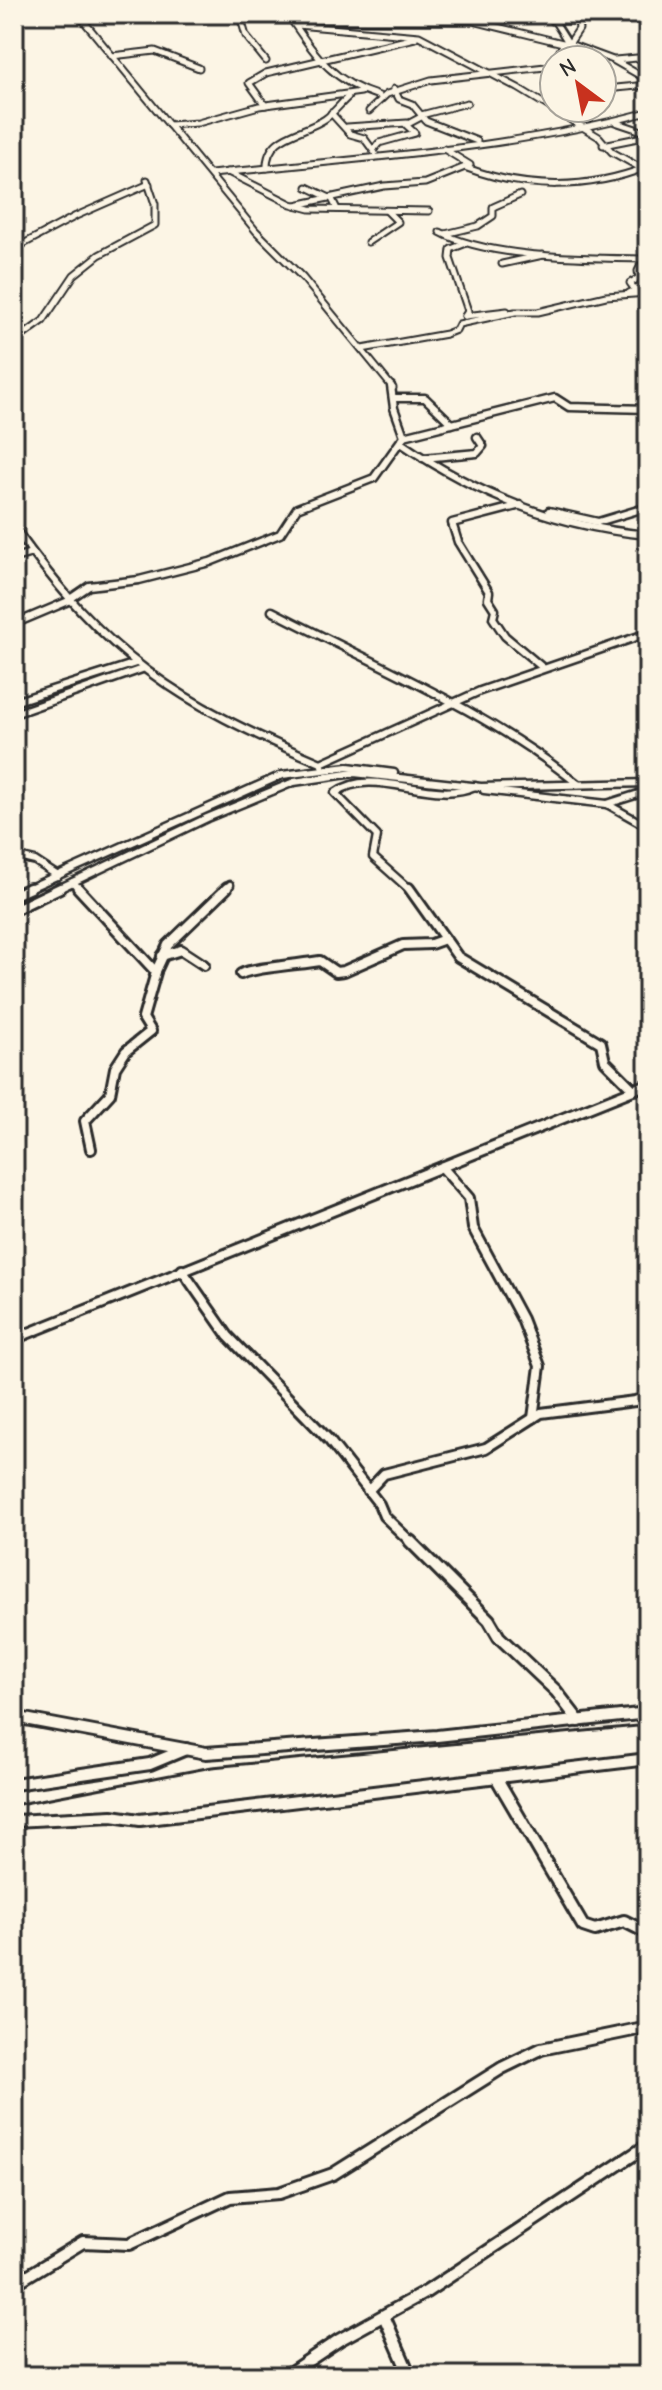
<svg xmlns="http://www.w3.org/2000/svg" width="662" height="2390" viewBox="0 0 662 2390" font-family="'Comic Neue',sans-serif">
<rect width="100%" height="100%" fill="#fcf5e5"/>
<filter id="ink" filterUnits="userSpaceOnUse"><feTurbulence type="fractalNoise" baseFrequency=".0125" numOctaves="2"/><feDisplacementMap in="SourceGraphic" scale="16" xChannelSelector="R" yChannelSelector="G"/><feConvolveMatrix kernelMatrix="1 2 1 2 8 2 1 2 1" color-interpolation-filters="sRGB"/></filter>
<g filter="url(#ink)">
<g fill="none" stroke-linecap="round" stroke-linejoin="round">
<!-- minor-far3 casing -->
<g stroke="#2b2b2b" stroke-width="9">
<g id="minor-far3">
<polyline points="78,14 256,231 303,278 393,388"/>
<polyline points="179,14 271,20 473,21 575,46 613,60 648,80"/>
<polyline points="550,14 569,44 579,29 577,14"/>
<polyline points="241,19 246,36 266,61"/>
<polyline points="83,20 113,14"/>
<path d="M292 21C318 59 334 82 379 96"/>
<polyline points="553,21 648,21"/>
<polyline points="297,25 419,36 518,88 599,137 612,152 648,172"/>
<polyline points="112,56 155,51 199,68"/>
<polyline points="555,60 564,43"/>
<polyline points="615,60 648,57"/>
<polyline points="616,88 648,85"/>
<polyline points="394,89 399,99 412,104 426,121 477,141"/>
<polyline points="265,105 249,83 266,73 415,38"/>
<polyline points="369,111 387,94 431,80 554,66"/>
<polyline points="331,113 350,134 364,138 375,153"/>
<polyline points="421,115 467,103"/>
<polyline points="615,122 648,133"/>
<polyline points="169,125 198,123 259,106 361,92"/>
<polyline points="347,127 407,123"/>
<polyline points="603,145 648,136"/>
<polyline points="374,149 379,143 415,133 406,125 421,117"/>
<path d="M267 168C266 134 303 134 325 119 334 113 340 104 348 97"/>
<path d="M467 168C526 190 588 190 647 167"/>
<polyline points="228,172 291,204 310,209 429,211"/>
<path d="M211 174C356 158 507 150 648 112"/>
<polyline points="307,187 332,199 337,209"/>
<polyline points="296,205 384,186 425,183 470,165 444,149"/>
<path d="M440 232C489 259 591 258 648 259"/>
<polyline points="445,234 478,226 493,216 493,207 520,195"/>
<polyline points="368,242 398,222 387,211"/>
<polyline points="464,244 451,249 450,258 468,311 465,316"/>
<polyline points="14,249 76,216 149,184"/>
<polyline points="502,264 543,255"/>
<polyline points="629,293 635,290 630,283 639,278 638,271 645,257"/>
<polyline points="465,316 507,311"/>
<polyline points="14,342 43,321 74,275 99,255 155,225 155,204 147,180"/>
<polyline points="362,349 446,334 456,330 459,324 515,312 538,312 606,296 648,293"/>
</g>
</g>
<!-- minor-far2 casing -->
<g stroke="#2b2b2b" stroke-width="11">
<g id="minor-far2">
<polyline points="394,398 425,398 452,424"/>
<polyline points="404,436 555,398 569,407 648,409"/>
<path d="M401 443C475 494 558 527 648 535"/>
<polyline points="423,458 477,453 483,446 477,437"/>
<polyline points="521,505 452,523 458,542 489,592 488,599 495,610 493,618 505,636 543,668"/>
<polyline points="549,511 598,522 648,507"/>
<path d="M14 527C106 657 176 702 321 763L323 768"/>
<polyline points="14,558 32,553"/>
<polyline points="70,599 89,586 139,580 210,562 280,534 297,508 374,478 404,436 394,408 391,386"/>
<path d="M272 611C374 664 488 711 578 784"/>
<polyline points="14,624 71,600"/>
<polyline points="14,702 136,663"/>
<polyline points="14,714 142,669"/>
<polyline points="321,763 480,691 648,633"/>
<polyline points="484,790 607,804 648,827"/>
<polyline points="607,804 648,791"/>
<polyline points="14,856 35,861 58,876"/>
<polyline points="73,882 80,890"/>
<polyline points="25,890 282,775 348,767 394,773"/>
<polyline points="56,890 207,818 294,782 354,773 481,787 648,783"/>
<polyline points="225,890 230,885"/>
<path d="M410 890 373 857 377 836 335 793C374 764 431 806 475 786"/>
</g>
</g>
<!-- minor-far1 casing -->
<g stroke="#2b2b2b" stroke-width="14">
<g id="minor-far1">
<polyline points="78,888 156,972 143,1018 151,1031 126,1051 115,1068 110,1094 85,1121 91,1149"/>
<polyline points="409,888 458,957 601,1043 605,1061 634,1090"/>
<polyline points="14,895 30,888"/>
<polyline points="14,910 60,888"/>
<polyline points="162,956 181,950 204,965"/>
<polyline points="156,971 168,945 227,888"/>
<path d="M241 974C251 968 303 964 320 961L336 972 344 971 403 945 431 944 445 939"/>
<polyline points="442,1167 469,1198 473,1228 522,1319 540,1366 533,1418"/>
<polyline points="182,1270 228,1336 329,1440 379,1504 384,1516 412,1543"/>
<polyline points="14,1339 648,1084"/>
<polyline points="368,1491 384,1474 486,1448 541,1413 635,1401 648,1396"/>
</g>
</g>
<!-- minor casing -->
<g stroke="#2b2b2b" stroke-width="16">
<g id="minor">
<polyline points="410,1541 489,1620 499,1637 556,1691 579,1721"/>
<polyline points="14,1717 206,1753 437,1736 648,1713"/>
<polyline points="497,1779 583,1926 595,1930 624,1921 648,1933"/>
<polyline points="14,1784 150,1764 186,1749"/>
<polyline points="14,1821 112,1816 140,1820 648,1759"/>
<polyline points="14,2284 83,2242 129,2244 230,2197 279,2193 333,2174 502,2068 541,2049 648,2027"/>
<polyline points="384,2316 410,2376"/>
<polyline points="285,2376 339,2340 426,2292 648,2145"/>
</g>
</g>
<!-- minor-far3 -->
<use href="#minor-far3" stroke="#fcf5e5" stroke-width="5"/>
<!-- minor-far2 -->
<use href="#minor-far2" stroke="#fcf5e5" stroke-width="6"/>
<!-- minor-far1 -->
<use href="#minor-far1" stroke="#fcf5e5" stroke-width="8"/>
<!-- minor -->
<use href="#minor" stroke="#fcf5e5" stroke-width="10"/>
<!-- rail -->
<polyline stroke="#2b2b2b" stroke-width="3" points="14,1805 212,1767 648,1725"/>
</g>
</g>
<!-- margin -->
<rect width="662" height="2390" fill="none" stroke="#fcf5e5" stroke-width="48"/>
<rect x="24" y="24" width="614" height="2342" fill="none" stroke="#2b2b2b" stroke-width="3" filter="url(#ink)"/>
<!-- north arrow -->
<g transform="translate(578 84) rotate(328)"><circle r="38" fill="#fcf5e5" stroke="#a8a49b" stroke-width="2"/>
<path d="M0-6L14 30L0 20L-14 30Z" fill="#c8321e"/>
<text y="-12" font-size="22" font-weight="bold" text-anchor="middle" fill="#2b2b2b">N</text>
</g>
</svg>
